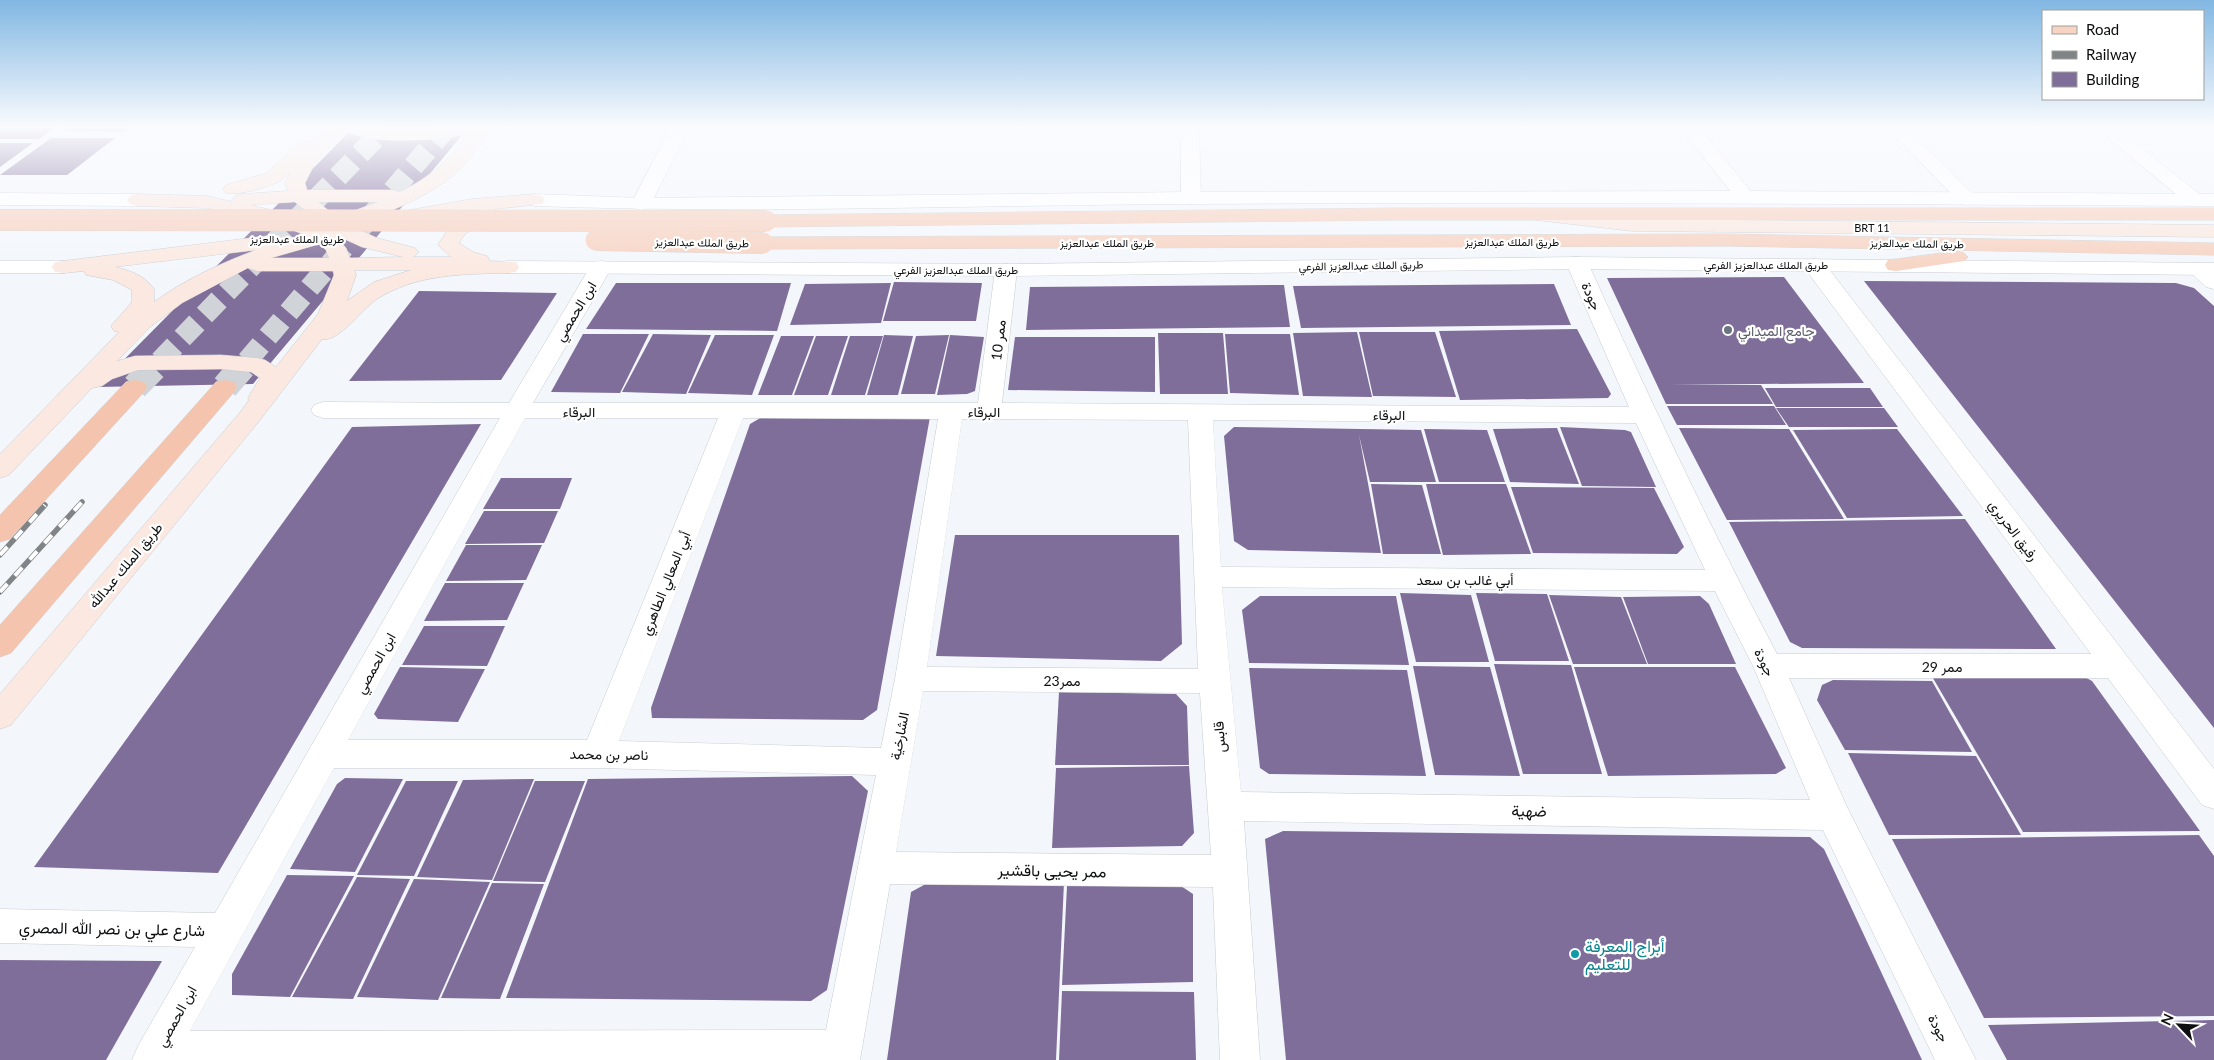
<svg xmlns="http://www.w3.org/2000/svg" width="2214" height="1060" viewBox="0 0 2214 1060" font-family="Lato,Vazirmatn,sans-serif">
<rect width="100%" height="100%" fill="#f3f7fc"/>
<!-- building -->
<g fill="#806e9a">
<polygon points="0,127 56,127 39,139 0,139"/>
<polygon points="67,127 131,127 124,132 61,131"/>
<polygon points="354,127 469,127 253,384 97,387"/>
<polygon points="51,138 115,138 67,175 0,175"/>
<polygon points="0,143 33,143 0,167"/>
<polygon points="1784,277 1864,383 1671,385 1761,385 1773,404 1666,404 1607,278"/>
<polygon points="1864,281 2176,283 2194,288 2214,306 2214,728"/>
<polygon points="894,282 982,283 976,321 883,321"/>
<polygon points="616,283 791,283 777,331 586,329"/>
<polygon points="891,283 881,323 790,325 805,284"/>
<polygon points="1554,284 1571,325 1301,328 1293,286"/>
<polygon points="1284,285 1290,327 1026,330 1030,287"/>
<polygon points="419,291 557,293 501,380 349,381"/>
<polygon points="1577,329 1611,394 1608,398 1460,400 1439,331"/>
<polygon points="1357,332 1372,397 1303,396 1293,333"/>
<polygon points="1359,332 1435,332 1456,397 1373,396"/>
<polygon points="1158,333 1223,333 1228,394 1160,394"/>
<polygon points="583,334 649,334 620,393 551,392"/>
<polygon points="653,334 711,335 686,394 622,392"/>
<polygon points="1225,334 1290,334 1299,395 1230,393"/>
<polygon points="715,335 774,335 752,395 688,393"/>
<polygon points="884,335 913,336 898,395 867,395"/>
<polygon points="949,335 935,394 901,394 916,336"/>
<polygon points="950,335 984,337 975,391 967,394 937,395"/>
<polygon points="781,336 814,336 792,395 758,395"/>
<polygon points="816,336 848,336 828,395 794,395"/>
<polygon points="850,336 883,336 865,395 831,395"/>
<polygon points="1015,337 1155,337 1155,392 1008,390"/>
<polygon points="1765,388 1870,388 1883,407 1776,407"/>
<polygon points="1667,406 1774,406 1786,425 1677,425"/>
<polygon points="1776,408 1884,408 1898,427 1789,427"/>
<polygon points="762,417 930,417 877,710 863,720 652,718 651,708 750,424"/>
<polygon points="481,424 218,873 34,867 352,427"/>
<polygon points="1234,427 1421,430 1436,482 1370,482 1359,435 1381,553 1248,550 1234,541 1224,436"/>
<polygon points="1560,427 1625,430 1631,432 1656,487 1582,486"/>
<polygon points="1557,428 1579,484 1510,482 1493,429"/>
<polygon points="1679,428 1789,429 1844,519 1727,520"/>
<polygon points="1424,429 1487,430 1505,482 1439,482"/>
<polygon points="1897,429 1963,516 1847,518 1793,430"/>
<polygon points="501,478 572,478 560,509 483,509"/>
<polygon points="1371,484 1422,485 1441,554 1383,554"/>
<polygon points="1426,484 1506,484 1531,554 1443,555"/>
<polygon points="1511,487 1654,488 1684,547 1677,554 1533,553"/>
<polygon points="484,511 558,511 544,543 465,544"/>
<polygon points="1965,519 2056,649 1802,648 1790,642 1729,522"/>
<polygon points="955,535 1179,535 1182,644 1161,661 936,656"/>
<polygon points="466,545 542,545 526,580 446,581"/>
<polygon points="445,583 524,583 507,620 424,621"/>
<polygon points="1400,593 1471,595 1489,662 1416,662"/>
<polygon points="1476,593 1547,594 1569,661 1495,661"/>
<polygon points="1549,595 1621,597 1647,664 1573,664"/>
<polygon points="1260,596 1396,596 1409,665 1249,663 1242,610"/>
<polygon points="1700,596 1709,604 1736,664 1648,664 1623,597"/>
<polygon points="424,626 505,626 487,666 402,665"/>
<polygon points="1494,664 1571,665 1602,774 1523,774"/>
<polygon points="1413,666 1490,667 1520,776 1435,775"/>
<polygon points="400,667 485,669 458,722 378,719 374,714"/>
<polygon points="1574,667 1735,667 1786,768 1776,774 1608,776"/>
<polygon points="1249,668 1407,670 1426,776 1269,774 1260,768"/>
<polygon points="1930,673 2079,674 2092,681 2200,831 2023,832"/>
<polygon points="1833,680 1932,681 1972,752 1845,750 1817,700 1822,685"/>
<polygon points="1059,692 1176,694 1187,706 1189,765 1055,765"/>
<polygon points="1848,753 1976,756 2021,835 1889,835"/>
<polygon points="1189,766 1194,833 1182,846 1052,848 1056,768"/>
<polygon points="852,776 868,791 827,990 811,1001 506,998 588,779"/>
<polygon points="345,778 403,779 355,872 290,869 337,784"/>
<polygon points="534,779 492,880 417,877 463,780"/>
<polygon points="406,781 458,781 414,876 357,875"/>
<polygon points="535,781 585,781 545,882 493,881"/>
<polygon points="1283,831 1810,837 1824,849 1922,1060 1286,1060 1265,839"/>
<polygon points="2199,835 2214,856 2214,1016 1984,1018 1892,839"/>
<polygon points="287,875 354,876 290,997 232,995 232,974"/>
<polygon points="357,877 410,879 353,999 292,997"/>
<polygon points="414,879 490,882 438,1000 357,997"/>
<polygon points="935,879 1064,882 1056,1060 887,1060 911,892"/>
<polygon points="492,883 544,884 500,999 441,998"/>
<polygon points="1067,886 1181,886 1193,894 1193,982 1062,985"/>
<polygon points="0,960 162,961 106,1060 0,1060"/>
<polygon points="1062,991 1194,992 1196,1060 1059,1060"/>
<polygon points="2214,1020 2214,1060 2007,1060 1988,1025"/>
</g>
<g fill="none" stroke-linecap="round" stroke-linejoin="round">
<!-- trunk-tunnel-far1 -->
<g stroke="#d0d4d8" stroke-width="21" stroke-dasharray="21 11" stroke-linecap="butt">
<polyline points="160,361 386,127"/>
<polyline points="247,361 447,127"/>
</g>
<!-- trunk-tunnel -->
<g stroke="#d0d4d8" stroke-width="27" stroke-dasharray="27 13" stroke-linecap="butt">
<polyline points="135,387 161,360"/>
<polyline points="225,387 248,360"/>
</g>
<!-- minor casing -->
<g stroke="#c7cbd0" stroke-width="1">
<g id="minor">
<polygon points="671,127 689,127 651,204 648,208 641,210 634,208 631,204"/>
<polygon points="1181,127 1199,127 1201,198 1198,202 1191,204 1184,202 1181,198"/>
<polygon points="1680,127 1699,127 1752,193 1755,197 1752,201 1745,203 1738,201"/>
<polygon points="1887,127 1906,127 1974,195 1977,199 1974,203 1967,205 1960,203"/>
<polygon points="2095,127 2115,127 2202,196 2205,200 2202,204 2195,206 2188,204"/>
<path d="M1577 257 1585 258 1588 263C1648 395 1709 526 1777 654H2091L1806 270 1803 265 1806 260 1814 259 1822 260 2214 769V809L2202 805 2108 678H1789L1848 809 1976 1060H1935L1823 830 1244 821 1260 1060H1220L1213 887 890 884 860 1060H132L138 1046 195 947 0 943V909L215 913 500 418H323L314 415 311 410 314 405 323 402 509 403 593 262 601 261 609 262 612 267 533 403H978L995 270 998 265 1006 264 1014 265 1017 270 1002 403 1629 407 1566 263 1569 258ZM525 418H718L587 740H348ZM743 418 938 419 895 679 881 748 619 741ZM962 419 1188 420 1198 669 927 667ZM1213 420 1636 423 1705 570 1221 567ZM1222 587 1715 591 1753 666 1810 800 1241 792ZM923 691 1200 693 1211 855 896 852ZM334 768H598L876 775 826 1030 190 1031Z"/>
<polygon points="2198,263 2206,264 2214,271 2214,289 2206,287 2187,269 2190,264"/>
</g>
</g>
<!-- tertiary casing -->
<g stroke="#c7cbd0" stroke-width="1">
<g id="tertiary">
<path d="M1745 191 2214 194V206C1874 204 1533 202 1193 204 974 205 754 214 535 206L528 204 525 200 528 196 535 194 641 198 1191 192Z"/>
<polygon points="0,193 137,194 144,196 147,200 144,204 137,206 0,205"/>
<polygon points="1577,257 2214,263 2214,275 1577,269 1006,276 508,273 500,272 497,267 500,262 508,261 1006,264"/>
<polygon points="0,261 63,261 71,262 74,267 71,272 63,273 0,273"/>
</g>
</g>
<!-- secondary casing -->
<g stroke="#c7cbd0" stroke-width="1">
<g id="secondary">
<path d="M326 127 411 129 492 127C483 140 475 153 465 164 434 196 391 211 351 226L377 238 415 248 419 252 413 257H451L438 245 450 226 475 211 400 223 393 221 390 217 393 213 472 199 535 194 542 196 545 200 542 204 495 209 497 212 494 216 465 234 459 243 473 252 487 256 490 261 516 262 519 267 516 272 508 273C463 274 416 274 377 299 362 309 338 343 322 339L260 420 11 725 0 729V694L242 410 249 400 248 398 260 378 251 372 221 369 138 370 112 379 102 386 92 388 9 475 0 478V454L119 332 114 331 111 326 132 302V290L113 280 86 275 84 271 63 273 55 272 52 267 55 262 63 261 267 236 274 238 277 243 305 235 278 224 207 208 137 206 130 204 127 200 130 196 137 194 207 196 233 202 232 200 235 196 242 194 288 191 285 183 291 171C288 174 284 179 280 181 268 187 238 196 226 193L223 189 226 185 267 173 299 143 306 141 312 143ZM344 128C358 147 448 140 469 133 451 159 429 178 400 192L393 190H307L305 183 314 165ZM295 202 328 229 291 215 250 205ZM318 202H378L337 217ZM340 237 362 247 403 257 350 258 346 248 338 239ZM320 244 326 250 329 258H271ZM256 250C221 263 184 280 154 302V289C144 275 131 271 115 267ZM248 268 257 271H333L334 275 318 314 276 367 265 360 257 358 221 355 135 356 117 361 150 327 182 303ZM354 270H411L374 282 347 301 356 275Z"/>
<polygon points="1543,210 1632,219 2214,225 2214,237 1632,231 1536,220 1533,216 1536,212"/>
</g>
</g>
<!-- primary casing -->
<g stroke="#d3d4d4" stroke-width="1">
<g id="primary">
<polygon points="1397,208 2214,208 2214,220 1397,220 766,227 759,225 756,221 759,217 766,215"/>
<polygon points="1727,234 2214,243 2214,255 1727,246 763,249 756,247 753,243 756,239 763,237"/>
<polygon points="1957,251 1964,253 1968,257 1964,261 1896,271 1888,270 1885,265 1888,260 1896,259"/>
</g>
</g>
<!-- trunk casing -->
<g stroke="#d3d4d4" stroke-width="1">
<g id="trunk">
<polygon points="135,380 144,382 147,387 144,392 10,539 0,542 0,515 126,382"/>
<polygon points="225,380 234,382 237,387 234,392 11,653 0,657 0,625 216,382"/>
</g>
</g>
<!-- minor -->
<use href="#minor" fill="#fff" fill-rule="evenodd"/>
<!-- tertiary -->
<use href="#tertiary" fill="#fff" fill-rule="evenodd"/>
<!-- secondary -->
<use href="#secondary" fill="#fbe9e1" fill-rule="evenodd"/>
<!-- primary -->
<use href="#primary" fill="#f7d3c2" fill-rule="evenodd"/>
<!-- trunk -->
<use href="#trunk" fill="#f4c4ae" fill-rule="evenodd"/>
<!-- rail casing -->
<g stroke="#818487" stroke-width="5.5">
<g id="rail">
<polyline points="0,555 45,505"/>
<polyline points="0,592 82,502"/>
</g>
</g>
<!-- rail -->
<use href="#rail" stroke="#fff" stroke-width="4" stroke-dasharray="11" stroke-linecap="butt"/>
<!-- primary-bridge casing -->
<g stroke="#d3d4d4" stroke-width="22" stroke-linecap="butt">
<g id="primary-bridge">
<polyline points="0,220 766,221"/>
<polyline points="596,240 763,243"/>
</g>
</g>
<!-- primary-bridge -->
<use href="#primary-bridge" stroke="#f7d3c2" stroke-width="21"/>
</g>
<!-- sky -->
<linearGradient id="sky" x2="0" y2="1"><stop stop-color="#81b7e2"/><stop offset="0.46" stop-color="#fafbfe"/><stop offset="1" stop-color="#fafbfe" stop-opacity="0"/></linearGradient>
<rect width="2214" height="276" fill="url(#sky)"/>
<!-- markers -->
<circle fill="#6b7280" stroke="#fff" stroke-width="2" cx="1728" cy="330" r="5"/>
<circle fill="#0f9aa8" stroke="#fff" stroke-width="2" cx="1575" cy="954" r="5"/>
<g text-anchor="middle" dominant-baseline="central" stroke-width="4.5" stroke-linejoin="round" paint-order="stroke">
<!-- far-street labels -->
<g font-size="11" fill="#0c0e0f" stroke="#fff">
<text x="1872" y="227">BRT 11</text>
<text x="297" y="238">طريق الملك عبدالعزيز</text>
<text x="1512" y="241">طريق الملك عبدالعزيز</text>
<text transform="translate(702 242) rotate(1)">طريق الملك عبدالعزيز</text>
<text x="1107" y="242">طريق الملك عبدالعزيز</text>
<text transform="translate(1917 243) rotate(1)">طريق الملك عبدالعزيز</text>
<text x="1766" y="264">طريق الملك عبدالعزيز الفرعي</text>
<text transform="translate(1361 265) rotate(-1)">طريق الملك عبدالعزيز الفرعي</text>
<text x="956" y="269">طريق الملك عبدالعزيز الفرعي</text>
</g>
<!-- street labels -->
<g font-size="14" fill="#0c0e0f" stroke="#fff">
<text transform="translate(1592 296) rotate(66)">جودة</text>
<text transform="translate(575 311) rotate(-59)">ابن الحمصي</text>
<text transform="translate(998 340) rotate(-83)">ممر 10</text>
<text x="579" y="411">البرقاء</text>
<text x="984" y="411">البرقاء</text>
<text x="1389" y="414">البرقاء</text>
<text transform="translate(2014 530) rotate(53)">رفيق الحريري</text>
<text transform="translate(125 565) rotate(-50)">طريق الملك عبدالله</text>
<text x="1465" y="579">أبي غالب بن سعد</text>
<text transform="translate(665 583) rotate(-68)">أبي المعالي الطاهري</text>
<text transform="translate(1765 662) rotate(64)">جودة</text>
<text transform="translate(375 663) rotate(-61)">ابن الحمصي</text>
<text x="1942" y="666">ممر 29</text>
<text x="1062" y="680">ممر23</text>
<text transform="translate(899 736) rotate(-79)">الشارخية</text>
<text transform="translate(1219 737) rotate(-95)">قابس</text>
<text transform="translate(609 754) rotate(1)">ناصر بن محمد</text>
<text transform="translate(176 1016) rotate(-61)">ابن الحمصي</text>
<text transform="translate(1939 1028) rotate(63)">جودة</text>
</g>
<!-- worship labels -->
<g font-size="14" fill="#5b616d" stroke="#fff" text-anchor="start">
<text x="1738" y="330">جامع الميداني</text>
</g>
<!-- near-street labels -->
<g font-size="16" fill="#0c0e0f" stroke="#fff">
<text transform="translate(1529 810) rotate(1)">ضهية</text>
<text transform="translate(1052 870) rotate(1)">ممر يحيى باقشير</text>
<text transform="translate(112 928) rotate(1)">شارع علي بن نصر الله المصري</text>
</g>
<!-- near-culture labels -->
<g font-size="16" fill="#0d838f" stroke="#fff" text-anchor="start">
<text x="1585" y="945">أبراج المعرفة<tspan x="1585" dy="18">للتعليم</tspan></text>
</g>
</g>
<!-- legend -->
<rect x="2042" y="10" width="162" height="90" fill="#ffffff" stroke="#9e9f9f"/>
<rect x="2052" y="26" width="25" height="8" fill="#f7d3c2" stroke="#9e9f9f"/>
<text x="2086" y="35" font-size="15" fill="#0c0e0f">Road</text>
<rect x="2052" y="51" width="25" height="8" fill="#818487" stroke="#9e9f9f"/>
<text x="2086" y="60" font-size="15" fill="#0c0e0f">Railway</text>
<rect x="2052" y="72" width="25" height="15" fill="#806e9a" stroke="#9e9f9f"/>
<text x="2086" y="85" font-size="15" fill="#0c0e0f">Building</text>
<!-- north arrow -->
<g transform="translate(2179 1025) rotate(295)" stroke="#ffffff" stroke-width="4" paint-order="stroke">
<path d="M0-4L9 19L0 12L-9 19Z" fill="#0c0e0f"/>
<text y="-8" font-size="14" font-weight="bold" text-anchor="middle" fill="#0c0e0f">N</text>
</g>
</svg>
